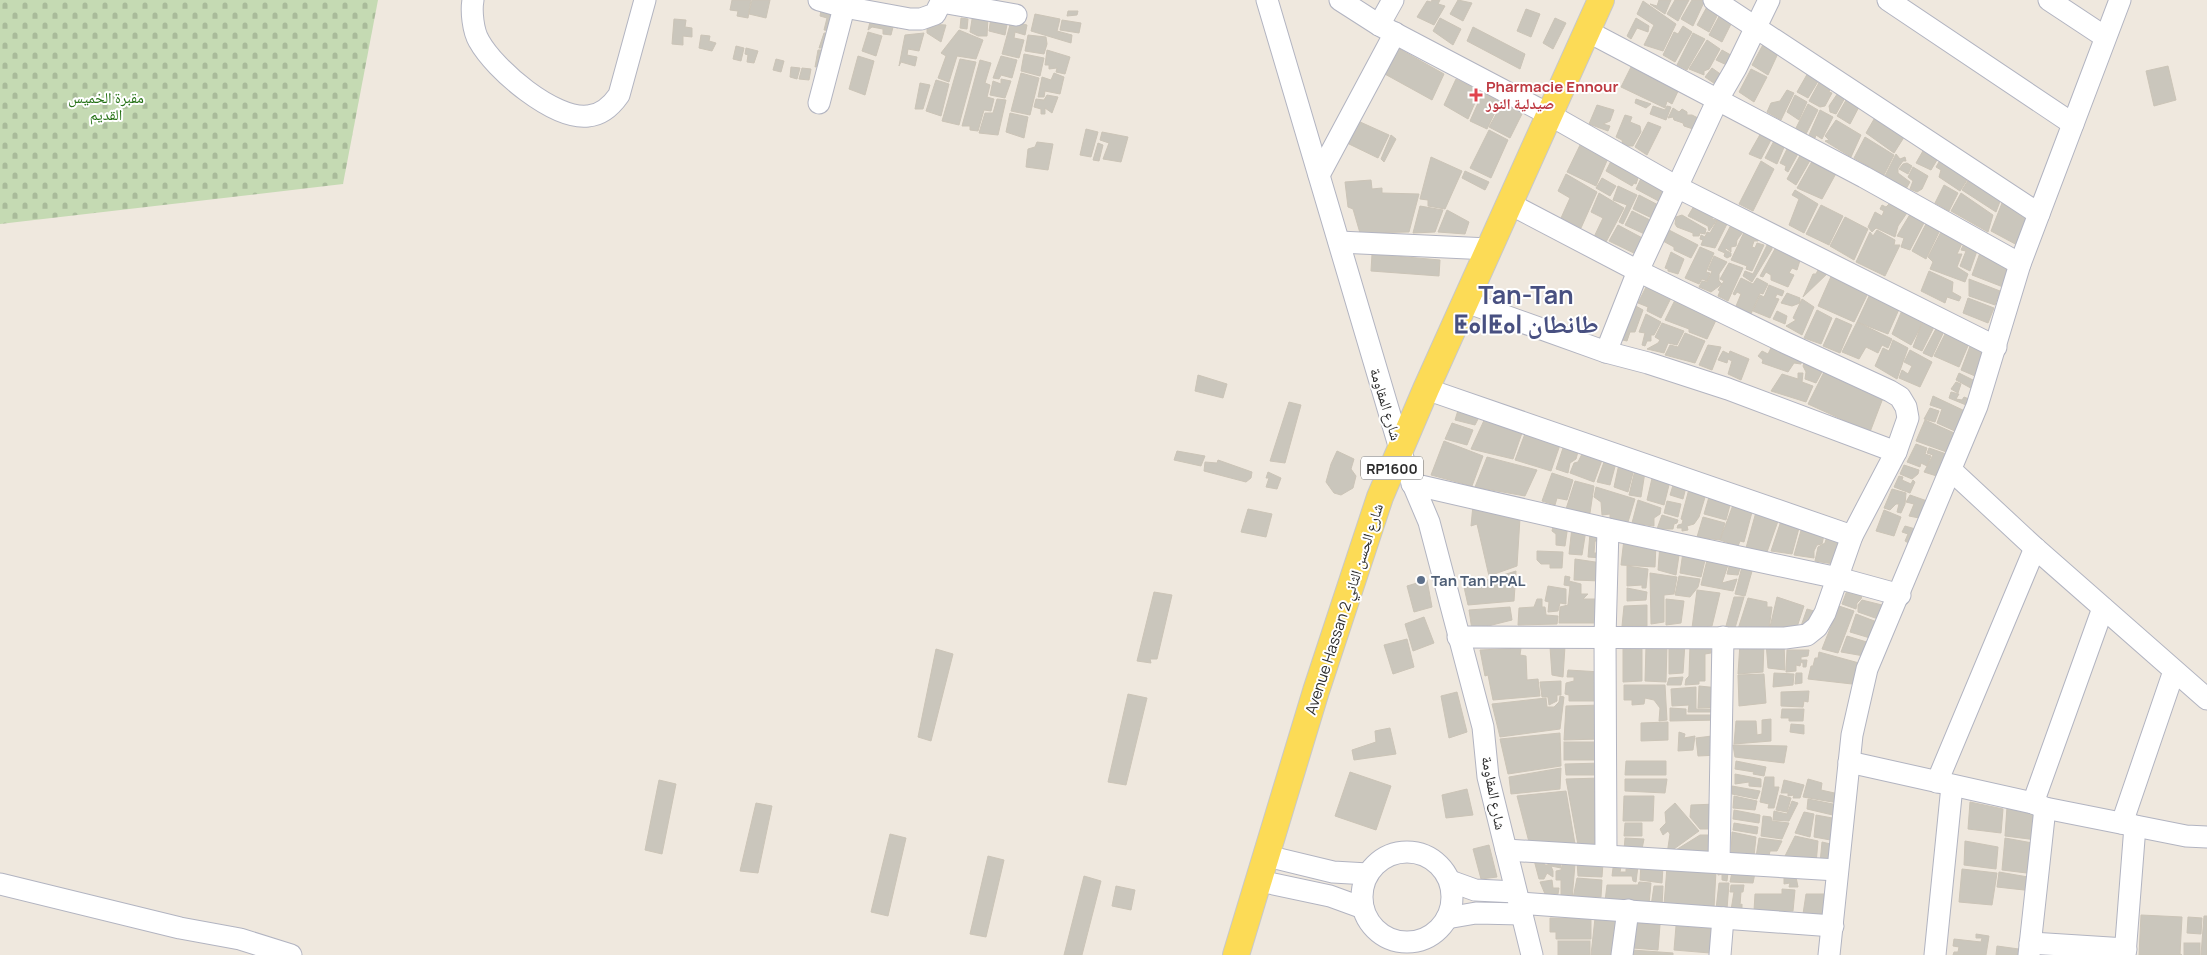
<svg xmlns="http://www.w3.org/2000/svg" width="2207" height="955" viewBox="0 0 2207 955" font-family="Manrope,'Noto Naskh Arabic','Noto Sans Tifinagh',sans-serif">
<defs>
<pattern id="cemetery-stones" width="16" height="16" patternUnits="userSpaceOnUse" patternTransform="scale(1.25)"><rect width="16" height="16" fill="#c5dab3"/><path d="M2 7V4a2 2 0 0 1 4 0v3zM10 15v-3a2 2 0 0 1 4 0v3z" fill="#a9bb9a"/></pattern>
</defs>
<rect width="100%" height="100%" fill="#efe8de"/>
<!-- cemetery -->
<polygon fill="url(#cemetery-stones)" points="0,0 378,0 343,184 0,224"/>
<!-- building -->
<g fill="#cac6bc" stroke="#cbc4b7">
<polygon points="732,0 751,0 748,18 737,16 738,11 730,10"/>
<polygon points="752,0 770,0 766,18 749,14"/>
<polygon points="1432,0 1440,0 1438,4 1445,6 1434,25 1417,17 1427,1 1431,2"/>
<polygon points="1458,0 1472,3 1463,21 1450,14"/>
<polygon points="1659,0 1671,0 1665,14 1650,4 1657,6"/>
<polygon points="1675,0 1689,0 1678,21 1667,14"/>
<polygon points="1692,0 1705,0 1693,26 1681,19"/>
<polygon points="1643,1 1676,24 1663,51 1644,45 1654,25 1637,14"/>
<polygon points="1709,3 1720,10 1709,32 1697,25"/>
<polygon points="1526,9 1540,14 1531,37 1517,31"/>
<polygon points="821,10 836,13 831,31 824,30 827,18 820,16"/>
<polygon points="1068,11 1078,11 1077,15 1067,16"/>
<polygon points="1722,11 1734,18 1722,42 1709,35"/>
<polygon points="973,13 988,17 987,36 978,36 970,32"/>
<polygon points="1035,14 1060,19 1057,31 1072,35 1071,43 1031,31"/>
<polygon points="991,17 1008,19 1005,35 989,31"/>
<polygon points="871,18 900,24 898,28 893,27 891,35 883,34 883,29 872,27 868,30"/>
<polygon points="961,18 968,19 967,29 960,28"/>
<polygon points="1440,18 1461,29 1453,45 1433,31"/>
<polygon points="1555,18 1566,23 1553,49 1543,43"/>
<polygon points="1636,18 1649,26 1648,32 1637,28 1631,39 1627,36"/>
<polygon points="674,19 686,20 685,27 692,28 692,37 683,36 683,45 672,44"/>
<polygon points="1062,20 1081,23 1079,33 1060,30"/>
<polygon points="1011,21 1027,25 1025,35 1015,32 1014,38 1024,40 1019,58 1002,54"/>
<polygon points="927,24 946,25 941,42 927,33"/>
<polygon points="1683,26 1692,32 1675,62 1663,55 1674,32 1678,34"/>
<polygon points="1473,27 1525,54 1520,69 1467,41"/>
<polygon points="959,30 983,40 976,59 957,56 949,82 938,78 946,56 941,53"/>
<polygon points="868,32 882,36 876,56 862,51"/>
<polygon points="824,33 830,33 826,48 819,48"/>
<polygon points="924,33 919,51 908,49 907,55 917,57 915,66 901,62 899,66 905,35"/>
<polygon points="1693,33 1705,39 1687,70 1677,65"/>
<polygon points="701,35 710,36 709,41 716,43 712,51 699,48"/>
<polygon points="1028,35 1046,37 1047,44 1044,54 1025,51"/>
<polygon points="1766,39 1781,47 1768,75 1752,65"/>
<polygon points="1707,40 1720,49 1709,69 1704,71 1704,75 1689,69"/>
<polygon points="736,46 744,48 741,61 733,59"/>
<polygon points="1396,47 1444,74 1432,100 1383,73"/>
<polygon points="746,48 758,51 754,63 747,62 748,55 745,54"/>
<polygon points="818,50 824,50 820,66 815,67"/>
<polygon points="1047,50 1070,57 1065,74 1056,72 1057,68 1049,69 1049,65 1045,65"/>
<polygon points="1722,50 1736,58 1731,67 1716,60"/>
<polygon points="1024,54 1044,58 1040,76 1021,71"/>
<polygon points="858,56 874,61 865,95 849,89"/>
<polygon points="1001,56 1017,60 1012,78 1001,75 999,79 993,78"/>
<polygon points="776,59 784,61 781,72 773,70"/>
<polygon points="960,59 976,62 959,125 942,121"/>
<polygon points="980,60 991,63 985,83 990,85 987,97 994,99 991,111 984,110 978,131 970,130 970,126 962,126"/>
<polygon points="1634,61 1680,87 1672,104 1667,101 1665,108 1621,87"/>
<polygon points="2168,66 2176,100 2154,106 2146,71"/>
<polygon points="791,67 800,68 797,79 790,77"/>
<polygon points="802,68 811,69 809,80 799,79"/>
<polygon points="1712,68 1726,78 1721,88 1705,77"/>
<polygon points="1751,69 1767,77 1754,102 1739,92"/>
<polygon points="1809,71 1820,78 1808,98 1797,92"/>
<polygon points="1021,73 1039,78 1030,115 1011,111"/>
<polygon points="1054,73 1064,77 1060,94 1045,91 1044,97 1038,97 1042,77 1051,80"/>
<polygon points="1822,77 1832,84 1829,92 1832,93 1825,106 1820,107 1809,101"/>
<polygon points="1001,79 1011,81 1005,98 990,95 993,81 1001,84"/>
<polygon points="1456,79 1480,91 1468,119 1444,105"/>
<polygon points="936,80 949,84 941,116 926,111"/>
<polygon points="920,83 930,85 923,109 915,109"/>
<polygon points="1787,90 1794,93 1781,120 1767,112 1771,103 1780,101"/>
<polygon points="1840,90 1847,94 1836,114 1830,112 1829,106"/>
<polygon points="1483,92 1500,102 1487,129 1470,121"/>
<polygon points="1850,93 1861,103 1850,124 1837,116"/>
<polygon points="1047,95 1058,97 1052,113 1045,108 1045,114 1041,114 1041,109 1034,107 1036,99 1044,100"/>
<polygon points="1795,95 1807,102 1799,120 1787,112"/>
<polygon points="997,99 1006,100 998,135 979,133 985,113 993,113"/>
<polygon points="1636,99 1651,104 1646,108 1635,103"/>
<polygon points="1503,102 1523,112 1510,138 1489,127"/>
<polygon points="1808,104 1818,110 1806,134 1796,128"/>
<polygon points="1597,105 1614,110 1610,121 1603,124 1610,126 1608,131 1589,124"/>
<polygon points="1653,106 1665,110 1667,106 1671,107 1666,120 1650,114"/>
<polygon points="1673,108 1679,112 1682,109 1687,112 1687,115 1692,115 1704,121 1693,129 1684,126 1683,123 1674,120 1673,117 1668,118"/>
<polygon points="1820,110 1833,117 1822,139 1816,135 1815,138 1809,135"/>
<polygon points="1010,113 1028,117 1024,138 1006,132"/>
<polygon points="1877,114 1908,131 1894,153 1866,133"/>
<polygon points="1625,115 1632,117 1630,122 1640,126 1641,132 1633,146 1623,146 1622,140 1616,137"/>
<polygon points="1836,120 1861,135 1851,157 1825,141 1829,140 1825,136"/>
<polygon points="1358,121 1389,135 1378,158 1347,143"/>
<polygon points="1648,122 1661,127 1647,155 1635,147"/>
<polygon points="1086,129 1098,132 1091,157 1080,155"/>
<polygon points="1489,130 1508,140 1491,178 1470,168"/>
<polygon points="1762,131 1772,138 1761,159 1749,154"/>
<polygon points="1102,132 1128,137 1121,162 1103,159 1109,143 1100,140"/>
<polygon points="1391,135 1396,139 1384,162 1381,159"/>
<polygon points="1865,137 1894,155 1884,175 1854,158"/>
<polygon points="1775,139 1785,145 1777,164 1765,158"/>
<polygon points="1037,142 1053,144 1048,170 1026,167 1028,149 1035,147"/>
<polygon points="1098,143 1103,145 1099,161 1093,160"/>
<polygon points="1581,143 1609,156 1596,186 1567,172"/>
<polygon points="1790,143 1800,150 1788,172 1785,170 1786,166 1780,163"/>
<polygon points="1927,144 1940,155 1931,170 1916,163"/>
<polygon points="1802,152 1812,157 1796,185 1787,179"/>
<polygon points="1896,154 1900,159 1905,157 1906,161 1903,161 1898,168 1898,173 1910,182 1906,189 1884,178"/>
<polygon points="1815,156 1839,168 1822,199 1797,188"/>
<polygon points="1431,157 1462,171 1445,209 1428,206 1428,200 1420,199"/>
<polygon points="1613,157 1640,172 1636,184 1634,183 1632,186 1606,171"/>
<polygon points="1942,157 1969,177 1960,191 1939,177 1941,170 1936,167"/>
<polygon points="1761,161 1774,169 1753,211 1739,204"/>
<polygon points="1907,163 1912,166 1908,174 1899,169 1903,164"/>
<polygon points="1913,167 1928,176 1922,189 1917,192 1910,189 1913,181 1908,177"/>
<polygon points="1465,171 1489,182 1485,190 1462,178"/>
<polygon points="1566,174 1597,192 1581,228 1561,218 1570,198 1558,191"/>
<polygon points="1643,174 1673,189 1666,205 1636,189"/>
<polygon points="1971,176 2002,196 1996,212 1962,190"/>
<polygon points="1602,178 1616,186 1610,196 1596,188"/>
<polygon points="1371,180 1372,189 1382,188 1382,193 1419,194 1409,232 1360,233 1353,209 1348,207 1345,182"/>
<polygon points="1944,185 1958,193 1949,211 1935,203"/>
<polygon points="1618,186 1637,195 1623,224 1619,222 1627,205 1613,200"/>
<polygon points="1795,190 1818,204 1804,233 1789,225 1799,199 1792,195"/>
<polygon points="1599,193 1624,208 1606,242 1594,237 1603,218 1591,212"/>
<polygon points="1961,193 1993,215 1988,232 1951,211"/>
<polygon points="1639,195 1664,208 1658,221 1633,209"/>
<polygon points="2004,198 2028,216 2019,246 1991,231"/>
<polygon points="1697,201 1715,212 1712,219 1717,220 1709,231 1708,226 1688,216"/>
<polygon points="1890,203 1911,207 1898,226 1895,237 1876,228 1872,232 1868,227 1875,212 1882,216 1884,211 1880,209 1882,205 1886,207"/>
<polygon points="1821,205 1843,216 1829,245 1806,234"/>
<polygon points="1420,206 1443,210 1435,232 1413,233"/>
<polygon points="1447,210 1469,222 1465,234 1438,232"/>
<polygon points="1632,211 1656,223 1651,237 1625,225"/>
<polygon points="1912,211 1926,219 1910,250 1901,247 1904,238 1897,236"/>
<polygon points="1682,215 1706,229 1705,234 1700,233 1699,236 1693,236 1693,233 1677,227 1675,224 1676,217"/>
<polygon points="1845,217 1868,229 1854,260 1830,246"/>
<polygon points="1730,218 1715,248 1701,245 1703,240 1700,239 1701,235 1705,237 1707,232 1710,233 1718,219"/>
<polygon points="1928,220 1941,228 1926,259 1912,251"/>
<polygon points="1733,221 1743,232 1737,240 1736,246 1731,247 1731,252 1726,248 1725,250 1731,253 1731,256 1727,258 1724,256 1725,253 1718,250"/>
<polygon points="1618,225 1648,241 1642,257 1609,241"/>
<polygon points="1944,226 1965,237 1957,254 1962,254 1957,267 1968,274 1965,282 1930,269 1933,262 1928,257"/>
<polygon points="1746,228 1760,235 1758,241 1754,241 1752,247 1755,248 1757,243 1764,245 1752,271 1746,269 1747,266 1731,260"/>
<polygon points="1669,230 1698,245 1691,258 1674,250 1674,247 1663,241"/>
<polygon points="1877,230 1895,240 1894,245 1900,245 1885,276 1856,262 1870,232 1873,236"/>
<polygon points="1769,241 1801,257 1797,270 1792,268 1789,273 1794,275 1788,287 1771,280 1771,275 1766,272 1763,277 1760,276 1776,247 1772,244 1772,249 1752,282 1743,276 1745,271 1753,274"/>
<polygon points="1965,241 1978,248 1970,271 1960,266 1966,251 1961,250"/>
<polygon points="1700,247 1714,253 1706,272 1710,273 1707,281 1702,279 1699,284 1685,278"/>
<polygon points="1981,250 2010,266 2003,287 1972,275"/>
<polygon points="1671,252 1684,259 1678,274 1668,271 1668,269 1665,268"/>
<polygon points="1372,254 1440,260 1439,276 1371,271"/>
<polygon points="1714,256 1727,262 1719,274 1719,281 1722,284 1711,292 1699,287 1702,281 1707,282 1712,271 1708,270"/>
<polygon points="1729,263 1743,268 1728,301 1718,296 1720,291 1718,290 1724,281 1720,279"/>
<polygon points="1819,268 1830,271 1803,297 1813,274 1816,274"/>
<polygon points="1929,271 1953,282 1952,292 1961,297 1959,301 1947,297 1945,303 1921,291"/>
<polygon points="1833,272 1869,291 1854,322 1818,306"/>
<polygon points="1741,278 1753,284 1757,278 1768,284 1763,294 1760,293 1751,314 1736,306 1741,294 1737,292 1735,295 1733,294"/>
<polygon points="1969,279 2000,291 1995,305 1969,296"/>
<polygon points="1649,281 1673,294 1661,318 1647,311 1648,307 1638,303"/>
<polygon points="1769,285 1784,291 1782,296 1777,294 1775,298 1779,299 1770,318 1753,311 1760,295 1764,297"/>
<polygon points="1871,292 1900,307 1888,334 1857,322"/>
<polygon points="1787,293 1800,298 1800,303 1792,306 1781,303"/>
<polygon points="1676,298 1718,316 1707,339 1689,332 1689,329 1665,320"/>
<polygon points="1968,298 1994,308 1988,323 1963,313"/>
<polygon points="1802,299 1814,307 1802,335 1786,326 1796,320 1793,318"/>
<polygon points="1634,305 1643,310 1635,332 1630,332 1627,341 1618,339"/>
<polygon points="1903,308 1923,317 1920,328 1911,345 1892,334"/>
<polygon points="1817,310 1832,318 1821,344 1804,338"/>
<polygon points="1777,311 1787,316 1785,324 1773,319"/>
<polygon points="1646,314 1661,322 1654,335 1651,335 1651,341 1647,341 1645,346 1642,345 1645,333 1639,332"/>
<polygon points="1836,318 1852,325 1840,353 1823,346"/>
<polygon points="1924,318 1935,325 1922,351 1913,347"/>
<polygon points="1857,322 1892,339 1888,348 1882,345 1878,353 1866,347 1859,359 1842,352"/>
<polygon points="1662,323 1684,331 1677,345 1668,343 1664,353 1647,349 1658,343 1660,340 1655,337"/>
<polygon points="1938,325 1945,329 1932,357 1923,353"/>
<polygon points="1947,330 1970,341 1959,367 1934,356"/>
<polygon points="1685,333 1705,341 1695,363 1665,355 1670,345 1678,347"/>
<polygon points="1893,340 1908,348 1897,379 1875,366 1883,348 1889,351"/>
<polygon points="1972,341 1993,351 1982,379 1961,370"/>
<polygon points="1773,344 1802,359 1801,364 1794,363 1788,372 1762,363 1763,360 1758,356 1762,351 1768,354"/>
<polygon points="1708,345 1721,347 1712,370 1699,365"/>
<polygon points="1910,350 1932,362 1920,387 1899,378 1902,370 1908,374 1912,366 1904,362"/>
<polygon points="1723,351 1729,354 1730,351 1749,359 1741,380 1728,374 1732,361 1728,359 1727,363 1718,360"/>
<polygon points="1805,360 1823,370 1816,383 1805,379 1806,372 1803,366"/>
<polygon points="1825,370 1883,398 1870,432 1808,404"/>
<polygon points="1798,373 1803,373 1802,382 1813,386 1806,402 1771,391 1782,374 1798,379"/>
<polygon points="1959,373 1981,384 1978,392 1956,380"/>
<polygon points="1198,375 1227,384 1223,398 1195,391"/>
<polygon points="1956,382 1961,384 1958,393 1951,389"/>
<polygon points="1951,392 1959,394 1956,399 1962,400 1964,397 1974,401 1971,407 1949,398"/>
<polygon points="1933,396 1967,412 1957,432 1937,423 1942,409 1930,405"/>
<polygon points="1289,402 1301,405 1285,463 1270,461"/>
<polygon points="1459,407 1480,415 1475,425 1455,420"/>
<polygon points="1930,408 1939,411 1935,422 1924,419"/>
<polygon points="1486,416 1523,430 1513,459 1471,449"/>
<polygon points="1925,420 1961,436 1952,454 1916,441"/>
<polygon points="1452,423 1473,430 1467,445 1445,439"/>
<polygon points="1526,431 1561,442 1551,471 1515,460"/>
<polygon points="1444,441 1483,456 1472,486 1431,475"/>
<polygon points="1916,444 1927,448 1925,454 1931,456 1927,466 1921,463 1920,467 1907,462"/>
<polygon points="1564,445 1579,448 1576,459 1570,463 1568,473 1556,469"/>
<polygon points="1929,448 1952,456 1943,478 1924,472 1933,455 1927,453"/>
<polygon points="1177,451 1205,456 1201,466 1174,460"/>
<polygon points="1337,451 1354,459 1351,469 1356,476 1353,488 1341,495 1334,493 1326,482 1331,464"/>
<polygon points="1582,454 1602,460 1594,482 1570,473 1574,463 1578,462"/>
<polygon points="1487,457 1537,470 1525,496 1475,487"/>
<polygon points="1605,459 1616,463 1610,485 1597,482"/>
<polygon points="1218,460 1252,472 1251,478 1246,482 1204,471 1205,462 1217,463"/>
<polygon points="1619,464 1634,469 1628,492 1614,487"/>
<polygon points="1904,465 1919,470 1918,474 1912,479 1900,474"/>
<polygon points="1635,470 1645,472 1641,497 1629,495"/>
<polygon points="1268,472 1281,478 1277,489 1266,487 1269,478 1266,478"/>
<polygon points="1552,473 1573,480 1567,500 1557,498 1555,505 1542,501"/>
<polygon points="1653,474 1670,481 1664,505 1647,500"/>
<polygon points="1899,476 1903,477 1902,480 1911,484 1913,480 1915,482 1910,493 1894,487"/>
<polygon points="1575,481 1594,486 1590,513 1566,509"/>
<polygon points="1674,482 1686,487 1683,499 1670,495"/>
<polygon points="1596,487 1635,499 1628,522 1610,519 1610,514 1602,515 1601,502 1594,497"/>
<polygon points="1689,489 1706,494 1699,517 1694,524 1687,526 1688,530 1682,531 1682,528 1677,528 1678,525 1682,524 1683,520 1681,519"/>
<polygon points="1892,489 1906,493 1905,504 1901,513 1897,512 1899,504 1896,504 1890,510 1884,508"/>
<polygon points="1910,495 1930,502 1924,519 1909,516 1914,504 1906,502"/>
<polygon points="1709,497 1730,505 1726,520 1704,514"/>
<polygon points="1638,500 1661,508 1660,514 1654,518 1654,526 1632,523"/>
<polygon points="1667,501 1681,504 1678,517 1664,513"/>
<polygon points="1473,505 1520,518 1517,566 1489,576 1477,524 1471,526"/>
<polygon points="1733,505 1752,512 1744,542 1740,541 1738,546 1720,540"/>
<polygon points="1248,509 1272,514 1266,537 1241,532"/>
<polygon points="1884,510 1901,517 1894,536 1876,531"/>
<polygon points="1756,512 1778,521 1767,552 1746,548"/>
<polygon points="1662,515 1678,520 1677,523 1674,524 1673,529 1657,529"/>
<polygon points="1703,517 1725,523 1720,540 1697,537"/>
<polygon points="1781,521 1799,528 1792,554 1771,551"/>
<polygon points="1554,522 1568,525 1565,546 1556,545 1556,534 1552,531"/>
<polygon points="1905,526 1919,530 1912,545 1905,541 1908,534 1902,532"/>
<polygon points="1572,527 1586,530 1582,555 1569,554"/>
<polygon points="1802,527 1824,535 1822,544 1817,545 1814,551 1814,558 1794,555"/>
<polygon points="1590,533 1603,534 1599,541 1595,541 1594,553 1602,553 1602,558 1588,557"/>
<polygon points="1827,536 1848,543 1840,565 1815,561 1818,547 1825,543"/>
<polygon points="1624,539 1656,544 1655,567 1621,565"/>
<polygon points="1660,544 1680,549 1676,575 1658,570"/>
<polygon points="1537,551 1563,552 1562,568 1550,568 1550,564 1541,564 1537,560"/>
<polygon points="1683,552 1706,556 1701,577 1680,573"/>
<polygon points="1708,556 1730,559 1722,583 1737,579 1733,591 1701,585"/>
<polygon points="1575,559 1602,563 1601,581 1574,580"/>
<polygon points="1731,559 1742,561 1738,575 1727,574"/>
<polygon points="1743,563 1754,564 1745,596 1735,594"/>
<polygon points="1627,566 1648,569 1646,588 1642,588 1642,585 1627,586"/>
<polygon points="1516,571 1514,601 1468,605 1464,587"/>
<polygon points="1650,573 1677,577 1674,594 1664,595 1664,622 1651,624"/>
<polygon points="1565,576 1570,577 1569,581 1581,584 1581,594 1588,594 1583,599 1602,599 1601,623 1559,623 1560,607 1568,605 1570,586 1564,585"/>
<polygon points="1679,576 1700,579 1698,587 1690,597 1675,595"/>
<polygon points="1427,580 1432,607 1414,612 1407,586"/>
<polygon points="1849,585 1864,589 1861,599 1857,603 1856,609 1842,604"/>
<polygon points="1548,586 1566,589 1566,604 1560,603 1558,611 1548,612 1549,602 1545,601"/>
<polygon points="1627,588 1647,592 1646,600 1627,601"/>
<polygon points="1697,590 1720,593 1712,626 1692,628"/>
<polygon points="1154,592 1172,595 1157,659 1150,659 1151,663 1137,661"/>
<polygon points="1734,597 1744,597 1735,628 1726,626"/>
<polygon points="1777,597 1804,606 1796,630 1770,627"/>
<polygon points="1748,598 1767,602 1767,607 1772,607 1769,629 1738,629"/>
<polygon points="1537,599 1542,599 1542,607 1545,607 1546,615 1558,616 1557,624 1518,625 1519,608 1534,607"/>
<polygon points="1666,599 1684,601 1681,623 1666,625"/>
<polygon points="1862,600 1886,606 1881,620 1858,612 1858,605"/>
<polygon points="1647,605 1647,626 1622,626 1624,606"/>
<polygon points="1839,606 1854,611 1838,653 1822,649"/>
<polygon points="1510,607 1512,620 1472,630 1469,610"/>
<polygon points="1807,609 1821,613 1800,629"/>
<polygon points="1856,614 1877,622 1870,638 1850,632"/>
<polygon points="1424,617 1434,643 1413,651 1405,624"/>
<polygon points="1847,636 1870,643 1864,656 1841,652"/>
<polygon points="1407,639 1414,667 1393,674 1384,645"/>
<polygon points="1710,642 1711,653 1705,654 1705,681 1699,681 1699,684 1685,685 1686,679 1689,676 1690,645"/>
<polygon points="1764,642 1763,672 1738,674 1740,643"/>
<polygon points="1766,642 1784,643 1785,670 1768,668"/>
<polygon points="1685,643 1683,673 1669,674 1669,644"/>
<polygon points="1623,644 1642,644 1642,681 1623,682"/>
<polygon points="1667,644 1666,682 1645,681 1646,646"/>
<polygon points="1565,646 1563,677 1552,675 1550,647"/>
<polygon points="1521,648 1520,655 1526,656 1527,680 1538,679 1540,696 1493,700 1488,675 1485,676 1480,650"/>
<polygon points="936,649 953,654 931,741 918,737"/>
<polygon points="1787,650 1809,650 1808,656 1801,657 1801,660 1807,660 1806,667 1803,667 1803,663 1801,662 1800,666 1796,665 1796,671 1786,672"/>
<polygon points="1819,652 1859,663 1852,684 1808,679 1811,666 1813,666 1815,658 1818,658"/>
<polygon points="1568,670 1601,672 1602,701 1569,701 1569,695 1565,694 1566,683 1574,681 1574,677 1567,677"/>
<polygon points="1774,673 1794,674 1793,685 1773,687"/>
<polygon points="1796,673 1802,673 1802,683 1795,684"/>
<polygon points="1764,674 1766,703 1739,706 1738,675"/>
<polygon points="1683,677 1681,685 1667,685 1669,678"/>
<polygon points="1561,681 1561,695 1557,695 1557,701 1549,705 1548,697 1542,697 1540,682"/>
<polygon points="1624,685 1665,685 1667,720 1659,721 1660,708 1654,700 1645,698 1644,704 1632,705 1632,700 1624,700"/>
<polygon points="1699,686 1719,688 1720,707 1698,708"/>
<polygon points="1696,687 1696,709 1720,709 1720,712 1688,712 1689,705 1672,706 1671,689"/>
<polygon points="1809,691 1808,702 1804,701 1803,707 1781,706 1781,692"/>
<polygon points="1457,692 1467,732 1449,738 1441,696"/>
<polygon points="1128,694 1147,698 1126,785 1108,782"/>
<polygon points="1560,696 1564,697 1560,729 1500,737 1492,704 1546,698 1547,707 1554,707 1559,702"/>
<polygon points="1602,705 1600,739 1564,740 1566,706"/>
<polygon points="1670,708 1686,709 1686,715 1718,715 1718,720 1670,721"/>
<polygon points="1782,709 1804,709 1803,721 1789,721 1789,718 1781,718"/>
<polygon points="1771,719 1771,741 1734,744 1736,721 1756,721 1757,735 1762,734 1762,720"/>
<polygon points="1668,722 1668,740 1641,741 1641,723"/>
<polygon points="1791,724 1804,725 1804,734 1790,732"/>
<polygon points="1390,728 1396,754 1354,760 1352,750 1376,742 1375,731"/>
<polygon points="1679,732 1685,734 1684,738 1695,736 1693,750 1678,751"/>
<polygon points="1560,733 1561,766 1508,774 1500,739"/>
<polygon points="1720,735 1719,755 1698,756 1696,738"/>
<rect x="1564" y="742" width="36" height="18"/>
<polygon points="1733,745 1787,746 1784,763 1735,757"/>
<polygon points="1626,761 1666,761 1666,775 1625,775"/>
<polygon points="1736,761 1766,767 1764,776 1753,774 1754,772 1735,769"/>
<polygon points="1602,763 1601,775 1566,775 1565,764"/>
<polygon points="1561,768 1560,789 1511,794 1509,777"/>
<polygon points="1350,772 1391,786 1376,830 1335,816"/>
<polygon points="1735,774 1761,779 1761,787 1749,786 1749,782 1735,784"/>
<polygon points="1765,777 1774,777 1774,787 1779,787 1774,808 1768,808 1769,804 1760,802"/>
<polygon points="1601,778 1600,846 1578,845 1566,779"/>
<polygon points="1625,779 1667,779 1665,793 1625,791"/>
<polygon points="1808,779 1822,783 1821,790 1839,794 1838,803 1803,797"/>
<polygon points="659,780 676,784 662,854 645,850"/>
<polygon points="1784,780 1804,785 1800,798 1793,798 1794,795 1788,796 1788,793 1781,793"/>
<polygon points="1732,786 1760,791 1757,799 1732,794"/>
<polygon points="1467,789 1473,815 1446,818 1442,795"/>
<polygon points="1566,791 1575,844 1529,842 1517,796"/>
<polygon points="1780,795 1791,798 1787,812 1776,810"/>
<polygon points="1624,796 1654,796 1653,821 1623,821"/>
<polygon points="1734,796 1757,801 1755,810 1733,808"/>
<polygon points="1808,799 1838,805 1837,816 1807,809"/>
<polygon points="1792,801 1798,803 1789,821 1773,820 1774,811 1787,814"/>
<polygon points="1970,802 2003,809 2001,833 1968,829"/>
<polygon points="756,803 772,806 758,873 740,871"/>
<polygon points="1675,803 1699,831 1667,854 1670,834 1668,831 1663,835 1660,829 1666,823 1665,812"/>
<polygon points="1717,804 1716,829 1700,829 1690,817 1691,805"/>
<polygon points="2007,807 2039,814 2037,840 2005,836"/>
<polygon points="1734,810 1760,815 1759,823 1733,819"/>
<polygon points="1804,812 1814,814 1810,837 1795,833"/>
<polygon points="1816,815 1838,819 1836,841 1814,837"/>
<polygon points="1763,816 1771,817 1772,821 1789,823 1782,839 1761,836"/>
<polygon points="1625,823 1642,823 1642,836 1624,836"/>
<polygon points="1734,823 1758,827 1757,834 1733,830"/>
<polygon points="1732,832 1756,837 1754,856 1731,855"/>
<polygon points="890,834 906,838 888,916 871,912"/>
<polygon points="1700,835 1717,835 1715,855 1671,853"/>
<polygon points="1795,836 1818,841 1816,864 1783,860"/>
<polygon points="1625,838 1644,839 1642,849 1624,850"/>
<polygon points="1759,838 1782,841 1777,851 1770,851 1769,856 1756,857"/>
<polygon points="2005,838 2038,844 2035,874 2002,870"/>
<polygon points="1965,841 1998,847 1996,869 1964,865"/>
<polygon points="1822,842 1835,845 1834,864 1820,863"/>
<polygon points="1489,845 1497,877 1481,879 1473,849"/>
<polygon points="988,856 1004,860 986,937 970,934"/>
<polygon points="1542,859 1545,865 1548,865 1548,859 1561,859 1561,868 1551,866 1553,871 1553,877 1547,873 1544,879 1539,879 1534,860"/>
<polygon points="1563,862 1575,864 1572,900 1561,899 1561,880 1556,880 1556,871 1561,870"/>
<polygon points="1577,862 1603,863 1602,877 1578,876"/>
<polygon points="1641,864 1663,866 1662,883 1640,880"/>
<polygon points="1630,866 1638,866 1636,882 1633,881 1632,876 1612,876 1613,868 1621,867 1620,872 1626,872 1626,869 1630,869"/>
<polygon points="1667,867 1716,871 1714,908 1664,905"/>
<polygon points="1962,869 1997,873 1992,905 1959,902"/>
<polygon points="1718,870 1728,872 1727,881 1722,880 1722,874 1718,875"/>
<polygon points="1732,872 1755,873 1753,883 1730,882"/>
<polygon points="1999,872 2034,878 2033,891 1997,887"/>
<polygon points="1084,876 1101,881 1082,955 1064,955"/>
<polygon points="1784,877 1796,877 1798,887 1789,887 1790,883 1784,884"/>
<polygon points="1577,878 1602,880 1601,897 1573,898"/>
<polygon points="1552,880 1553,888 1559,888 1558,894 1545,894 1540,882"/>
<polygon points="1639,882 1651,883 1649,904 1605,901 1607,885 1638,885"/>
<polygon points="1719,883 1729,883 1727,909 1716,909"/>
<polygon points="1731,885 1744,885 1743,892 1741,892 1740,905 1742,904 1742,910 1731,910 1734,892 1730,892"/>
<polygon points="1116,886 1135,890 1131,910 1112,906"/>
<polygon points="1654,886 1663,886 1662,907 1651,906"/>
<polygon points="1782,889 1795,890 1793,911 1754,911 1755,894 1782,894"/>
<polygon points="1806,894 1829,894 1828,914 1803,914"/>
<polygon points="2141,915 2182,917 2180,954 2182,955 2139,955"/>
<polygon points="2204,916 2207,916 2207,955 2201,955"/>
<polygon points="2188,917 2202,918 2201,934 2187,933"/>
<polygon points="1550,918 1591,918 1591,939 1556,939 1556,932 1550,932"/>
<polygon points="1595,918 1624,920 1620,955 1591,955"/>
<polygon points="1636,923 1660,925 1658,950 1633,948"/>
<polygon points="1676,926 1713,929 1710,953 1674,950"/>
<polygon points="1976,934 1989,936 1986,955 1953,955 1954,952 1958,952 1959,947 1953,946 1954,939 1981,942 1982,938 1976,938"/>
<rect x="1558" y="941" width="32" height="14"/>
<rect x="2184" y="943" width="16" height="12"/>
<polygon points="1997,946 2026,950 2026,955 1996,955"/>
<polygon points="1632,950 1673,953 1673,955 1632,955"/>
</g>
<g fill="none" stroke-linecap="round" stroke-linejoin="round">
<!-- minor casing -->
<g stroke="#b2b4c1" stroke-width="23">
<g id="minor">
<path d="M473 0C471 11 473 31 479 41 495 70 554 120 588 116 602 115 612 105 619 95L645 0"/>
<polyline points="819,0 844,7 910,19 921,19 935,14 942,0"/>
<polyline points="1267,0 1400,449 1407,470 1429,522 1483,727 1488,777 1532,955"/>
<polyline points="1340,0 1379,25 1550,115 1677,187 1996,347"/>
<polyline points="1714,0 2039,214"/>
<polyline points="1888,0 2073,124"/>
<polyline points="2049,0 2105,37"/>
<polyline points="941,2 1016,15"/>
<polyline points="1379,25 1393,0"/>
<polyline points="1587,31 1864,177 2020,264"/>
<polyline points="819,103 846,0"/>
<polyline points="1319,175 1395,33"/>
<polyline points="1339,242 1489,249"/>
<polyline points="1466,302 1606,352 1648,363 1728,389 1896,452"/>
<polyline points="1606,352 1638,271 1718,99 1736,68 1769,0"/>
<polyline points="1426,389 1852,536"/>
<polyline points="1951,470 2035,548 2207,699"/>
<polyline points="1412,484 1608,529 1838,578 1900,595"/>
<polyline points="1458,637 1785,638 1807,635 1817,627 1825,613 1852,536 1896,452 1908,418 1906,407 1900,397 1890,391 1786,343 1638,271 1510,204"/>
<polyline points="1849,762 2033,803 2045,808 2186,836 2207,837"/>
<polyline points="1937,782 2035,548"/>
<polyline points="2033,803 2103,608"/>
<polyline points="2122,823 2174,671"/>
<polyline points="1506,850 1837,870"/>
<circle cx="1407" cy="897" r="45"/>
<polyline points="1606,855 1605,637 1608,529"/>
<polyline points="1267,856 1333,872 1368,874"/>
<polyline points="1719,862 1723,637"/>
<polyline points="1260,881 1330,896 1363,908"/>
<polyline points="1450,881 1475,890 1516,892"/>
<polyline points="0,884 180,928 240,939 291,955"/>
<polyline points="1519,903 1833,926"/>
<polyline points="1447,918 1476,913 1522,914"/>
<polyline points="2030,943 2126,949"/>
<polyline points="1622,955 1628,910"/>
<polyline points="1720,955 1723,918"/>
<polyline points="1829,955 1852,735 1867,669 1977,406 2020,264 2120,0"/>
<polyline points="1935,955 1952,786"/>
<polyline points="2029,955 2045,808"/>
<polyline points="2125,955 2135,826"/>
</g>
</g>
<!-- major casing -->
<g stroke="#c8c8c8" stroke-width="28">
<polyline id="major" points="1236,955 1316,691 1380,497 1426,389 1601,0"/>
</g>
<!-- minor -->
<use href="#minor" stroke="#fff" stroke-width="21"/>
<!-- major -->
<use href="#major" stroke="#fcdb56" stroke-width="26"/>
</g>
<!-- markers -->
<path fill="#e0444e" stroke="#fff" stroke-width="2" d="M1473.5 87.5h5v5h5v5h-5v5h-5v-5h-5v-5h5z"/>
<circle fill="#5c6f8a" stroke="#fff" stroke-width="2" cx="1421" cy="580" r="5"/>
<g text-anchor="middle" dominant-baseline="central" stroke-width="4" stroke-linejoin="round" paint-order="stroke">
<!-- shield labels -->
<rect fill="#fff" stroke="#6b6b6b" stroke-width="1" x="1361" y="456.5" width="62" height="23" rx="4"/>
<g font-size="14" font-weight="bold" fill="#2c2c2c">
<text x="1392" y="468">RP1600</text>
</g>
<!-- health labels -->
<g font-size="15" font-weight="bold" fill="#be3a42" stroke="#fff" text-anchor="start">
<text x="1486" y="86">Pharmacie Ennour<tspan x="1486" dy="17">صيدلية النور</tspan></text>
</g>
<!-- park labels -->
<g font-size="15" fill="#257115" stroke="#fff">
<text x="106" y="97">مقبرة الخميس<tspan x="106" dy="17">القديم</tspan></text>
</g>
<!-- street labels -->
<g font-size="15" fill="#2c2c2c" stroke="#fff">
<text transform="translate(1386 404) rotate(73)">شارع المقاومة</text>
<text transform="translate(1344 609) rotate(-72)">Avenue Hassan 2 شارع الحسن الثاني</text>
<text transform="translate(1494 793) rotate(79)">شارع المقاومة</text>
</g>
<!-- service labels -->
<g font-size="15" font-weight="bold" fill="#4e5e75" stroke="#fff" text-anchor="start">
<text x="1431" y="580">Tan Tan PPAL</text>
</g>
<!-- town labels -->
<g font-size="25" font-weight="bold" fill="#485081" stroke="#fff">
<text x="1526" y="294">Tan-Tan<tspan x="1526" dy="29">ⵟⴰⵏⵟⴰⵏ طانطان</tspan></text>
</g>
</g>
</svg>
